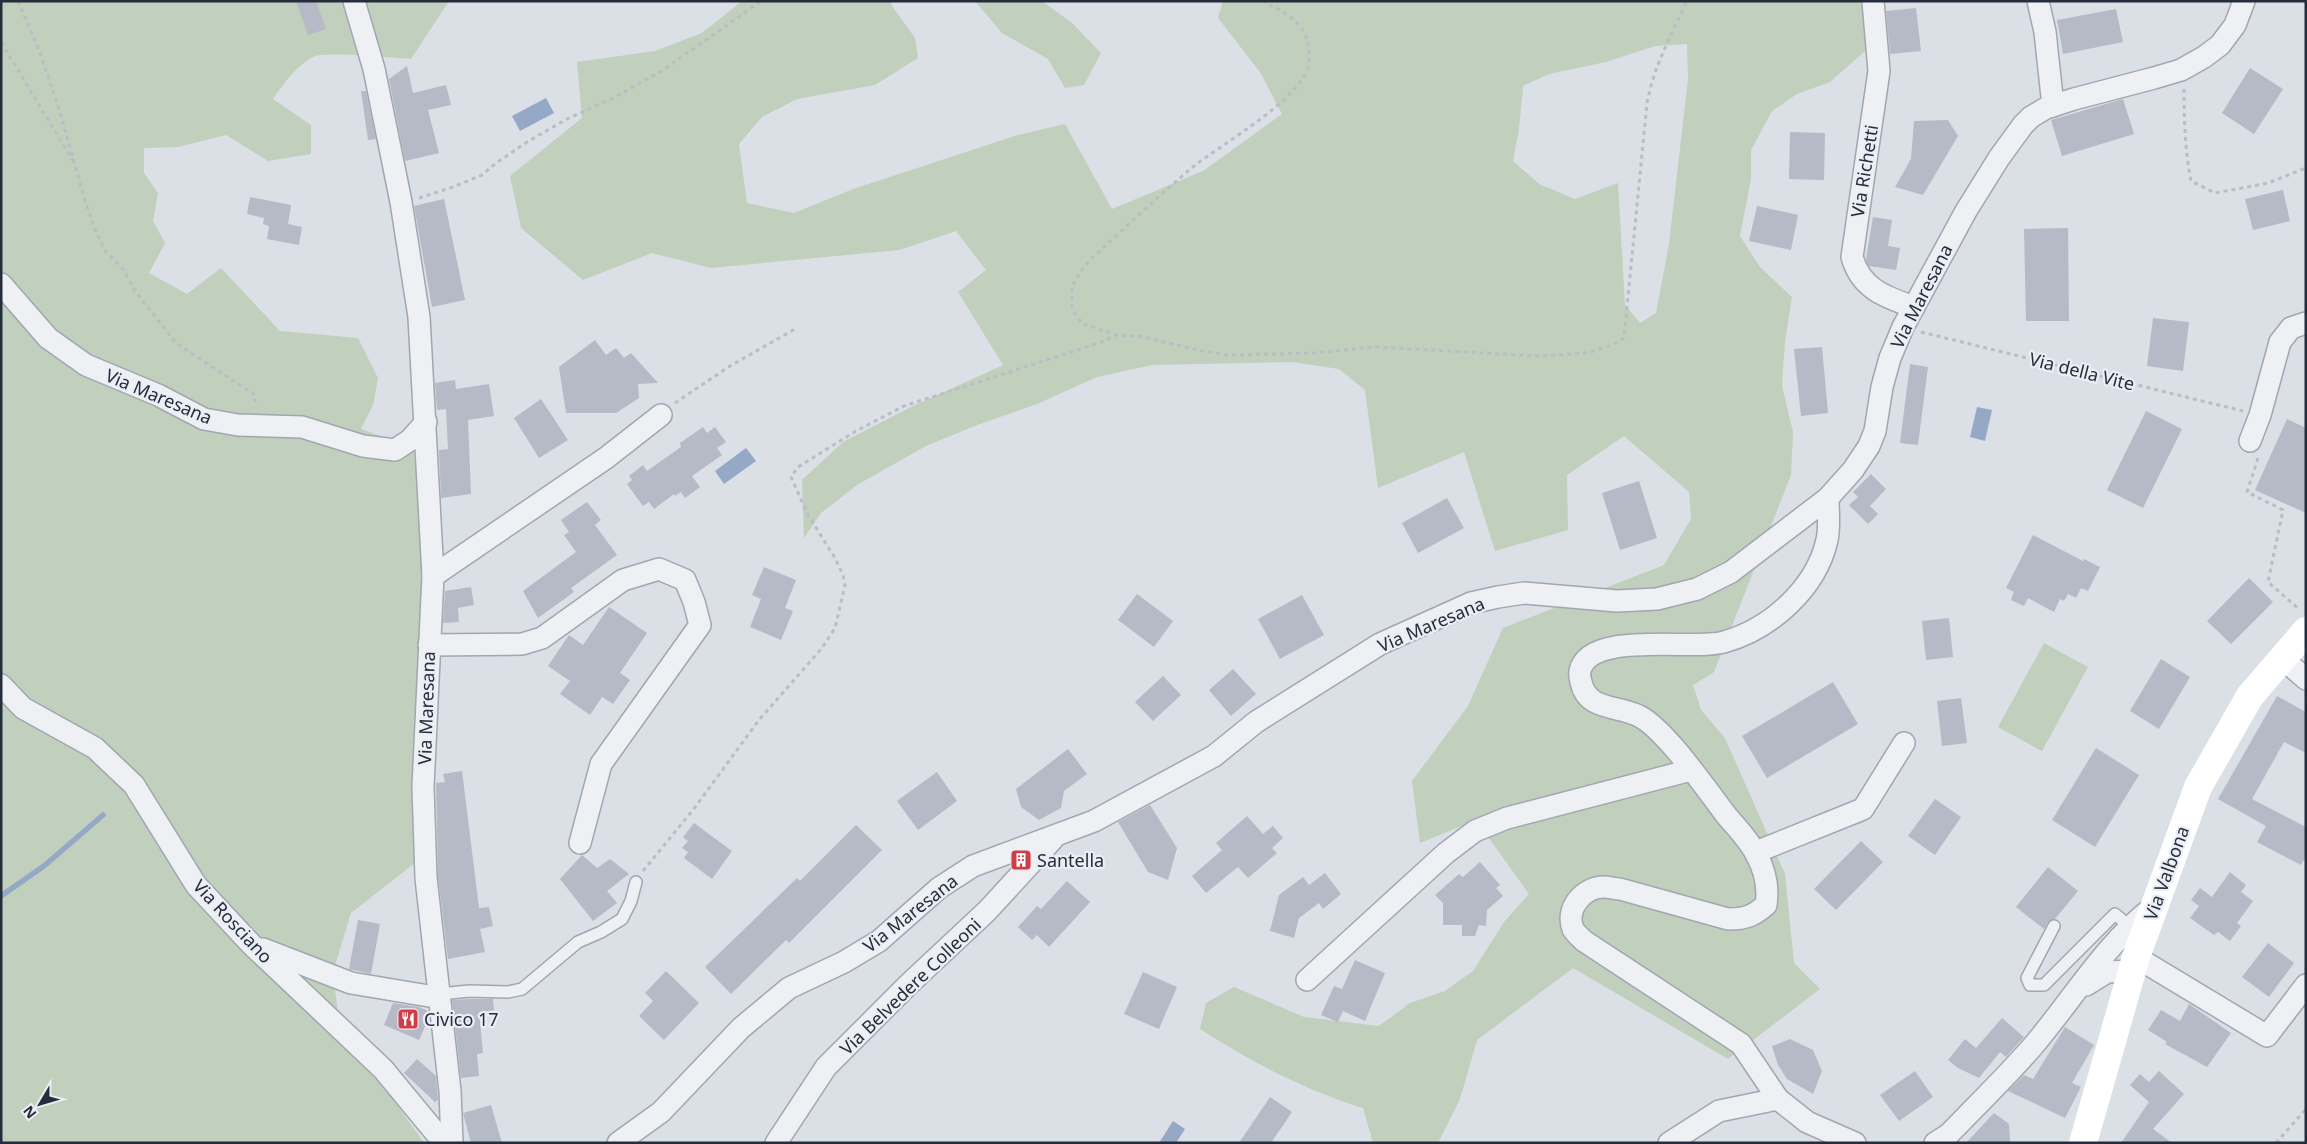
<svg xmlns="http://www.w3.org/2000/svg" width="2307" height="1144" viewBox="0 0 2307 1144" font-family="'Noto Sans',sans-serif">
<rect width="100%" height="100%" fill="#dbdfe6"/>
<!-- green -->
<g fill="#c0d0bc" fill-rule="evenodd">
<path d="M1 1H449L411 59C393 58 325 51 313 57 296 66 283 84 273 99L311 125V154L268 161 226 135 178 147 144 148V173L158 193 153 221 165 243 149 273 187 294 221 268 280 331 358 338 378 378 373 405 361 429 413 448 423 516 419 668 421 858 351 913 333 972 341 1040 393 1099 424 1143H1Z"/>
<path d="M742 1H891L892 6 915 38 918 58 875 85 797 99 762 117 739 144 747 203 794 213 853 189 1018 135 1065 124 1112 209 1203 171 1282 114 1260 72 1218 18 1223 1H1861L1866 27 1865 51 1830 82 1797 94 1772 111 1751 150V179L1740 236 1760 267 1792 297 1785 341 1782 386 1793 432 1791 475 1714 672 1693 685 1701 710 1725 738 1785 874 1794 963 1820 989 1728 1059 1573 968 1477 1040 1460 1099 1438 1143H1373L1363 1108C1305 1090 1251 1062 1200 1029L1206 1003 1234 987 1304 1017 1379 1026 1410 1003 1445 991 1473 971 1504 922 1529 894 1476 820 1420 843 1412 781 1468 706 1503 628 1664 565 1691 519 1689 492 1624 436 1567 475 1568 530 1495 551 1464 452 1378 488 1365 390 1339 369 1292 362 1152 365 1097 377 1037 404 977 425 926 446 857 485 821 513 804 538 802 480 843 442 911 407 1003 365 958 292 986 270 956 231 899 250 711 268 652 253 583 280 521 228 510 176 582 118 577 62 655 51 702 33ZM1687 44 1688 79 1669 244 1656 313 1640 323 1625 305 1618 183 1575 199 1539 184 1513 161 1519 129 1523 86 1549 74 1606 62 1655 46Z"/>
<polygon points="975,1 1042,1 1072,23 1101,53 1084,85 1065,88 1048,59 1002,33"/>
<polygon points="2044,643 2088,667 2042,751 1998,727"/>
</g>
<!-- water -->
<g fill="#95a9c7">
<polygon points="546,98 554,113 520,131 512,116"/>
<polygon points="1977,407 1992,410 1985,441 1970,437"/>
<polygon points="746,448 756,461 724,484 715,471"/>
<polygon points="1173,1121 1185,1129 1176,1143 1159,1143"/>
</g>
<g fill="none" stroke-linecap="round" stroke-linejoin="round">
<!-- stream -->
<polyline stroke="#95a9c7" stroke-width="5.5" points="1,896 44,866 103,815"/>
</g>
<!-- building -->
<g fill="#b6bac6">
<polygon points="296,1 316,1 326,29 308,35"/>
<polygon points="1916,8 1921,51 1890,54 1886,11"/>
<polygon points="2116,9 2123,42 2063,54 2057,20"/>
<polygon points="407,66 413,93 446,85 451,105 428,110 439,153 405,161 389,79"/>
<polygon points="2250,68 2283,89 2254,134 2222,113"/>
<polygon points="361,91 366,91 376,139 368,140"/>
<polygon points="2123,99 2134,134 2062,156 2051,120"/>
<polygon points="1948,120 1958,136 1923,195 1895,187 1911,159 1914,121"/>
<polygon points="1790,132 1825,133 1824,180 1789,179"/>
<polygon points="2283,190 2290,221 2253,230 2245,199"/>
<polygon points="250,197 291,205 288,224 302,227 299,245 267,239 269,226 263,224 264,218 247,214"/>
<polygon points="444,199 465,300 432,307 414,206"/>
<polygon points="1757,206 1798,215 1791,250 1749,241"/>
<polygon points="1873,217 1892,220 1888,246 1900,248 1896,270 1869,266 1867,263 1866,259"/>
<polygon points="2068,228 2069,321 2026,321 2024,229"/>
<polygon points="2153,318 2189,322 2183,371 2147,366"/>
<polygon points="595,340 606,355 616,348 624,358 631,353 658,383 638,384 639,398 616,413 566,413 559,367"/>
<polygon points="1822,347 1828,413 1801,416 1794,349"/>
<polygon points="1910,364 1928,367 1918,445 1900,443"/>
<polygon points="455,380 456,389 489,384 494,416 468,420 471,494 441,498 439,450 448,449 446,409 437,410 435,383"/>
<polygon points="541,399 568,440 539,458 514,418"/>
<polygon points="2146,411 2182,429 2143,508 2107,490"/>
<polygon points="2287,419 2306,428 2306,513 2255,490"/>
<polygon points="703,427 707,433 715,427 726,442 717,448 722,455 692,476 700,487 685,498 681,492 675,496 674,494 654,509 649,502 643,506 627,484 632,480 629,476 643,465 647,471 681,447 680,443"/>
<polygon points="1871,474 1886,489 1870,506 1878,514 1868,524 1849,505 1858,497 1853,492"/>
<polygon points="1639,481 1657,538 1620,550 1602,493"/>
<polygon points="1447,498 1464,528 1418,553 1402,523"/>
<polygon points="587,502 601,520 595,525 617,555 571,588 574,592 538,618 523,591 576,552 564,535 569,532 561,520"/>
<polygon points="2033,535 2083,561 2084,559 2100,567 2088,591 2081,588 2076,598 2068,594 2064,601 2060,599 2054,612 2028,598 2024,606 2011,600 2014,592 2006,588"/>
<polygon points="764,567 796,580 785,608 793,611 781,640 750,627 761,599 752,595"/>
<polygon points="2249,578 2273,602 2231,644 2207,621"/>
<polygon points="471,587 474,605 458,608 459,622 443,623 445,591"/>
<polygon points="1137,594 1173,621 1154,647 1118,620"/>
<polygon points="1302,595 1324,635 1280,659 1258,619"/>
<polygon points="609,607 647,633 620,673 630,680 613,704 602,697 590,715 560,694 570,681 548,666 569,635 583,645"/>
<polygon points="1949,618 1953,657 1926,660 1922,621"/>
<polygon points="2161,659 2190,677 2159,729 2130,711"/>
<polygon points="1233,669 1256,694 1231,716 1209,690"/>
<polygon points="1163,676 1181,695 1153,721 1135,702"/>
<polygon points="1833,682 1858,724 1767,778 1742,736"/>
<polygon points="2277,696 2306,712 2306,753 2284,742 2252,799 2306,827 2306,856 2301,865 2257,842 2266,826 2218,799"/>
<polygon points="1961,698 1967,743 1942,746 1937,701"/>
<polygon points="2096,748 2139,775 2095,847 2052,820"/>
<polygon points="1068,749 1087,774 1064,791 1061,808 1039,820 1021,807 1016,789"/>
<polygon points="462,771 479,908 489,907 493,926 480,929 485,952 448,959 438,877 436,783 445,782 443,774"/>
<polygon points="937,772 957,801 918,830 897,801"/>
<polygon points="1935,799 1961,817 1935,855 1908,836"/>
<polygon points="1150,805 1177,848 1168,880 1148,872 1118,822"/>
<polygon points="1247,816 1263,834 1273,826 1283,838 1272,848 1277,853 1248,878 1238,867 1206,893 1192,876 1222,850 1216,843"/>
<polygon points="694,823 732,851 712,879 684,858 688,852 682,848 688,841 683,837"/>
<polygon points="856,825 882,850 789,943 786,940 731,994 705,967 797,878 800,881"/>
<polygon points="1861,841 1883,862 1836,910 1814,889"/>
<polygon points="582,855 597,868 610,859 629,874 607,891 617,903 593,921 560,879"/>
<polygon points="1480,862 1500,885 1496,888 1503,896 1487,910 1486,926 1479,925 1475,936 1462,936 1462,925 1443,925 1443,903 1435,895 1459,874 1463,877"/>
<polygon points="2048,867 2078,891 2055,919 2048,922 2044,929 2016,907"/>
<polygon points="2230,872 2246,885 2241,892 2253,901 2237,923 2241,926 2230,941 2218,932 2214,935 2190,918 2199,906 2191,900 2200,888 2212,897"/>
<polygon points="1325,873 1341,894 1323,909 1319,903 1299,918 1294,938 1270,931 1279,895 1303,877 1309,885"/>
<polygon points="1067,881 1090,902 1049,947 1037,935 1032,940 1018,927 1037,906 1041,909"/>
<polygon points="358,920 380,924 371,974 349,969"/>
<polygon points="2268,943 2294,963 2269,997 2242,977"/>
<polygon points="1355,960 1385,973 1365,1021 1343,1011 1338,1022 1321,1015 1334,986 1342,989"/>
<polygon points="666,971 699,1003 664,1040 639,1016 653,1001 645,993"/>
<polygon points="1143,972 1177,987 1159,1029 1124,1014"/>
<polygon points="469,999 493,999 494,1011 479,1012 483,1053 477,1054 479,1076 461,1078 452,1000"/>
<polygon points="393,1003 419,1007 428,1011 429,1017 419,1040 384,1025"/>
<polygon points="2189,1004 2231,1033 2207,1067 2165,1044 2167,1042 2148,1030 2161,1010 2180,1021"/>
<polygon points="2002,1018 2024,1037 2006,1057 2000,1052 1979,1078 1958,1068 1948,1060 1965,1039 1976,1048"/>
<polygon points="2065,1027 2094,1045 2072,1083 2081,1087 2065,1118 2008,1091 2024,1075 2033,1079"/>
<polygon points="1790,1039 1813,1050 1822,1071 1813,1094 1787,1079 1778,1065 1772,1046"/>
<polygon points="417,1059 436,1076 438,1100 435,1102 404,1073"/>
<polygon points="1915,1071 1933,1097 1899,1121 1880,1095"/>
<polygon points="2159,1071 2184,1094 2153,1129 2172,1143 2121,1143 2149,1102 2130,1085 2140,1074 2149,1082"/>
<polygon points="1270,1097 1292,1112 1271,1143 1239,1143"/>
<polygon points="491,1105 502,1143 471,1143 463,1113"/>
<polygon points="1994,1113 2009,1124 2010,1143 1966,1143"/>
</g>
<g fill="none" stroke-linecap="round" stroke-linejoin="round">
<!-- lane casing -->
<g stroke="#a1a6b0" stroke-width="14">
<g id="lane">
<polyline points="2054,926 2027,978 2030,985 2044,985 2115,914 2129,926"/>
<polyline points="440,994 469,991 508,992 522,989 578,942 601,932 622,919 631,901 636,882"/>
</g>
</g>
<!-- street casing -->
<g stroke="#a1a6b0" stroke-width="24">
<g id="street">
<polyline points="354,1 374,69 401,202 419,317 433,576 423,787 426,878 450,1091 452,1143"/>
<path d="M1873 1 1879 71 1852 257C1861 289 1885 297 1914 307"/>
<polyline points="2038,1 2045,32 2053,106"/>
<polyline points="1,284 48,338 86,365 158,395 204,419 238,425 302,427 363,446 395,450 410,440 426,422"/>
<polyline points="2250,441 2260,415 2280,342 2291,328 2306,323"/>
<path d="M1828 498C1828 512 1830 527 1827 540 1816 589 1770 629 1724 642 1691 651 1589 630 1580 671 1579 674 1580 678 1581 682 1587 711 1618 705 1639 716 1665 729 1707 790 1726 815 1736 827 1749 840 1756 854 1765 870 1769 886 1766 905 1753 916 1746 919 1728 919L1620 889C1615 889 1609 887 1604 887 1583 887 1565 909 1573 929 1575 933 1581 938 1584 941L1741 1044 1778 1099 1807 1122 1855 1143"/>
<polyline points="433,576 606,458 661,415"/>
<polyline points="429,645 522,644 542,638 623,580 659,569 685,580 694,602 700,625 601,764 580,843"/>
<polyline points="2282,658 2306,679"/>
<polyline points="1,685 23,708 95,748 134,785 196,885 252,945 383,1069 444,1143"/>
<polyline points="1756,852 1863,809 1904,743"/>
<polyline points="263,949 351,983 429,996 440,994"/>
<polyline points="2136,957 2267,1036 2306,985"/>
<polyline points="1307,980 1446,853 1475,831 1507,818 1691,770"/>
<polyline points="2086,985 2107,972 2132,971"/>
<polyline points="618,1143 661,1112 741,1028 789,988 844,962 879,941 939,888 973,866 1094,821 1214,756 1256,722 1380,644 1471,603 1498,597 1524,593 1617,601 1657,599 1697,589 1731,572 1828,498 1853,470 1869,446 1875,431 1882,387 1890,358 1903,327 1966,211 1999,158 2023,125 2031,117 2046,108 2074,99 2154,78 2181,70 2204,57 2220,45 2235,25 2244,1"/>
<polyline points="776,1143 826,1067 909,984 987,911 1053,839"/>
<polyline points="1669,1143 1719,1111 1778,1099"/>
<path d="M1935 1143 1949 1134C1977 1105 2007 1076 2033 1046 2073 999 2104 945 2153 907"/>
</g>
</g>
<!-- path -->
<g stroke="#babdc4" stroke-width="3" stroke-dasharray="4 4" stroke-linecap="butt">
<polyline points="18,1 40,53 61,115 85,201 96,232 106,252 123,269 135,291 176,343 255,395 255,407"/>
<path d="M1262 1C1290 15 1311 25 1309 61 1308 96 1220 145 1194 166 1156 198 1120 232 1084 266L1072 286V310L1083 324 1117 335 1144 337 1197 350 1227 355 1313 353 1375 347 1538 356 1587 353 1612 345 1624 338 1647 103C1654 66 1671 35 1687 1"/>
<polyline points="1,42 73,161"/>
<path d="M2184 89C2184 120 2185 151 2191 181L2215 193 2268 183 2306 168"/>
<polyline points="419,198 453,187 482,175 496,163 527,142 567,119 615,97 662,71 761,1"/>
<polyline points="1921,332 2243,411"/>
<polyline points="675,403 730,366 795,329"/>
<polyline points="2258,458 2247,492 2283,510 2268,582 2300,610"/>
<polyline points="643,871 693,810 759,720 822,648 835,628 845,585 843,575 835,558 808,515 791,477 798,467 856,431 904,406 1102,342 1116,335"/>
<polyline points="2276,1143 2306,1109"/>
</g>
<!-- lane -->
<use href="#lane" stroke="#eef0f4" stroke-width="11"/>
<!-- street -->
<use href="#street" stroke="#eef0f4" stroke-width="21"/>
<!-- secondary -->
<polyline stroke="#fff" stroke-width="28" points="2083,1143 2136,957 2198,787 2250,696 2306,631"/>
</g>
<!-- icons -->
<defs>
<g id="building-square" transform="scale(1.125)"><rect x="-9" y="-9" width="18" height="18" rx="4" fill="#cf3d46" stroke="#ebeef4"/><path d="M-4-6H4V6H1V3H-1V6H-4ZM-2.5-4.3h1.7v1.8h-1.7ZM.8-4.3h1.7v1.8H.8ZM-2.5-1h1.7V.8h-1.7ZM.8-1h1.7V.8H.8Z" fill="#fff"/></g>
<g id="restaurant-square" transform="scale(1.125)"><rect x="-9" y="-9" width="18" height="18" rx="4" fill="#cf3d46" stroke="#ebeef4"/><path d="M-5-6h1v4h1v-4h1v4h1v-4h1v5L-1.5 .5V6h-2V.5L-5-1ZM5-6V6H3V1.5H1.5Q1.5-4 5-6Z" fill="#fff"/></g>
</defs>
<g fill-rule="evenodd">
<use href="#building-square" x="1021" y="860"/>
<use href="#restaurant-square" x="408" y="1019"/>
</g>
<g text-anchor="middle" dominant-baseline="central" stroke-width="4.5" stroke-linejoin="round" paint-order="stroke">
<!-- street labels -->
<g font-size="18" fill="#252c3c" stroke="#ebeef4">
<text transform="translate(1864 171) rotate(-81)">Via Richetti</text>
<text transform="translate(1921 296) rotate(-63)">Via Maresana</text>
<text transform="translate(2082 371) rotate(14)">Via della Vite</text>
<text transform="translate(159 396) rotate(23)">Via Maresana</text>
<text transform="translate(1431 624) rotate(-23)">Via Maresana</text>
<text transform="translate(426 708) rotate(-88)">Via Maresana</text>
<text transform="translate(2166 873) rotate(-70)">Via Valbona</text>
<text transform="translate(910 913) rotate(-38)">Via Maresana</text>
<text transform="translate(233 921) rotate(47)">Via Rosciano</text>
<text transform="translate(910 986) rotate(-44)">Via Belvedere Colleoni</text>
</g>
<!-- poi labels -->
<g font-size="18" fill="#252c3c" stroke="#ebeef4" text-anchor="start">
<text x="1037" y="860">Santella</text>
<text x="424" y="1019">Civico 17</text>
</g>
</g>
<!-- border -->
<rect width="2307" height="1144" fill="none" stroke="#252c3c" stroke-width="5"/>
<!-- north arrow -->
<g transform="translate(40 1104) rotate(232)" stroke="#ebeef4" stroke-width="4" paint-order="stroke">
<path d="M0-4L9 19L0 12L-9 19Z" fill="#252c3c"/>
<text y="-8" font-size="14" font-weight="bold" text-anchor="middle" fill="#252c3c">N</text>
</g>
</svg>
